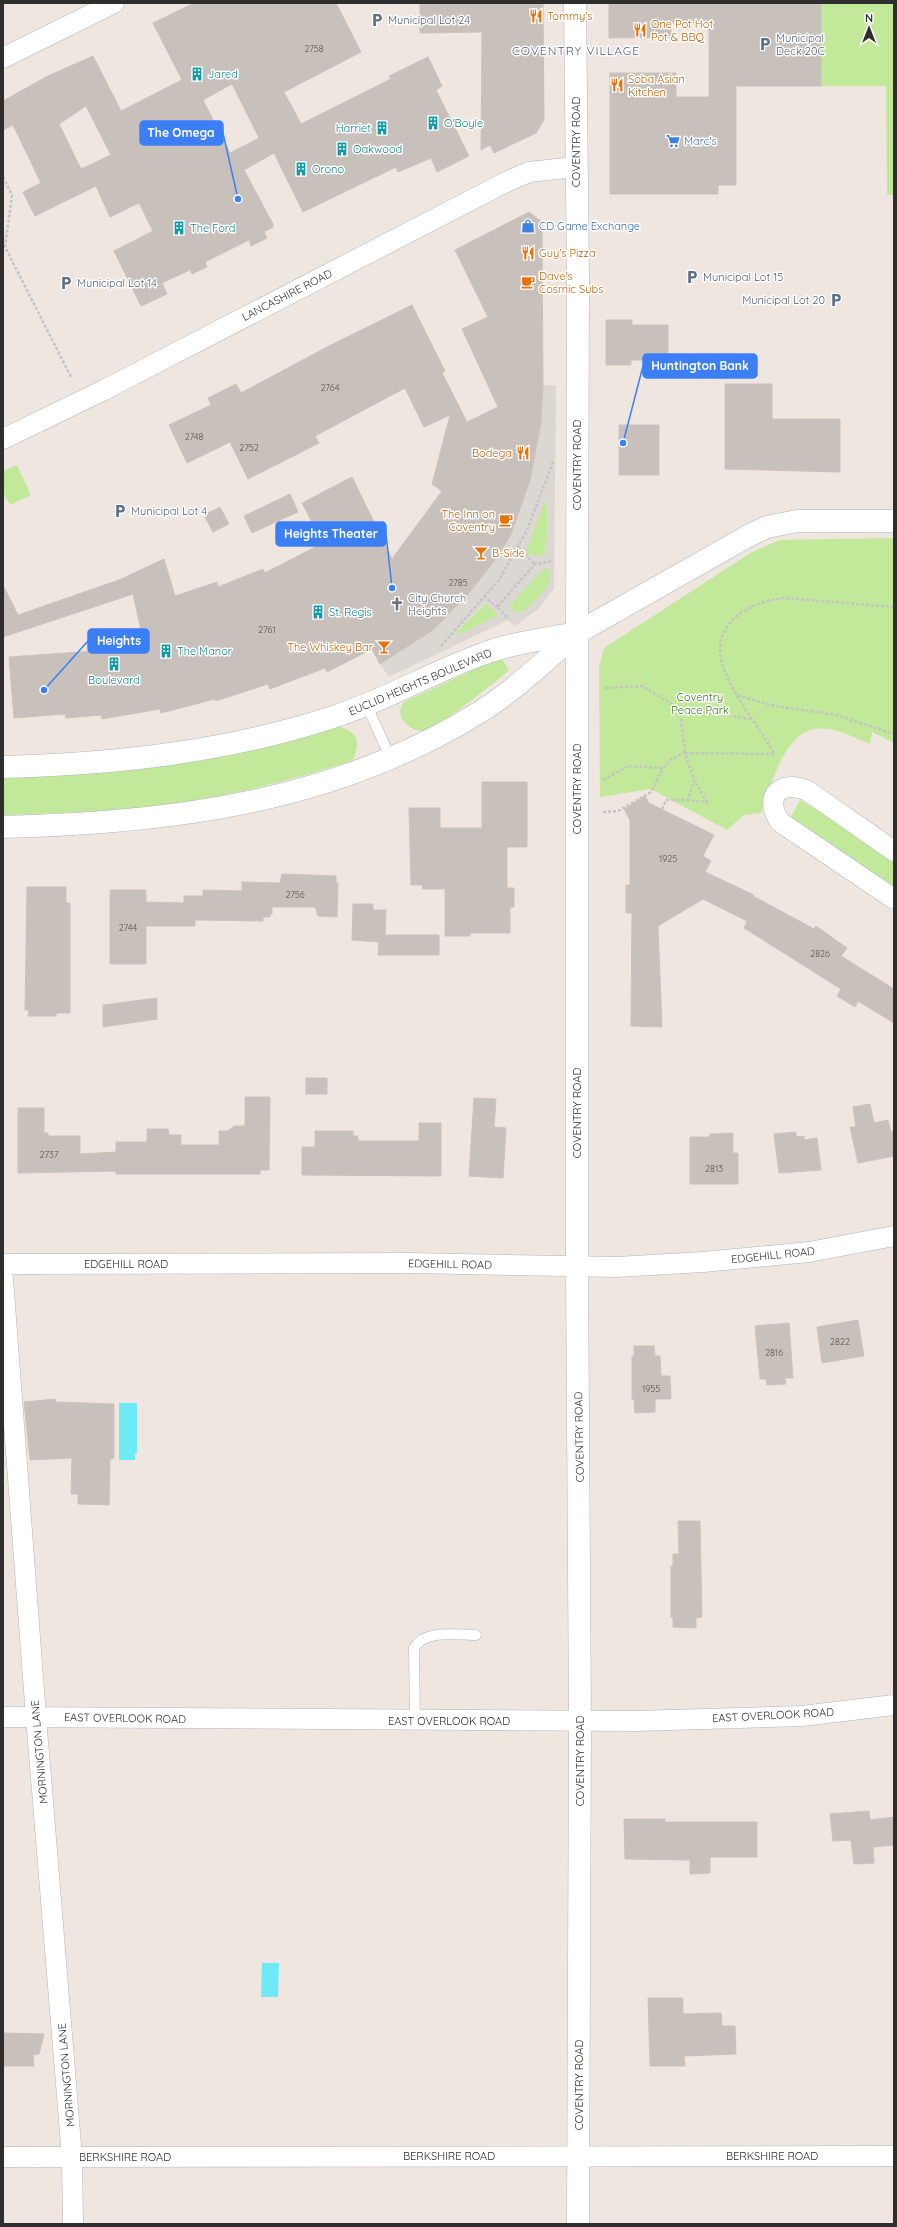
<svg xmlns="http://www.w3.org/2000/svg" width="897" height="2227" viewBox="0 0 897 2227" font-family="Quicksand,sans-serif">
<rect width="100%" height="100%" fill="#efe6e0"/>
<!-- green -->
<g fill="#c2e99a">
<polygon points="821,3 894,3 894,195 887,195 886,86 821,86"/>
<polygon points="17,465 31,495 10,505 3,492 3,471"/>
<polygon points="543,502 547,504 548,542 545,542 545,556 529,556 525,551"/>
<path d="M894 538V743L872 732 870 744C853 737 834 726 815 729 784 733 770 788 761 813L744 815 727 830 651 789 600 797 599 667 604 648 752 552 780 540Z"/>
<path d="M543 569H549C549 573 550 578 549 582 547 595 529 612 516 613L509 606Z"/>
<polygon points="486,603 499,615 458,635 456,632"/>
<path d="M501 657 509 670C497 681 435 731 422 731 412 731 407 725 401 718L400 709 404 702Z"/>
<path d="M337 726C358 732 362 742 352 761 300 777 247 792 193 801 130 811 67 813 3 815V778C120 773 225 761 337 726Z"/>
<polygon points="800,800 850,830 894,860 894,890 790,819"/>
</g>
<!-- plaza -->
<path fill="#dbd7d3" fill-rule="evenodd" d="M543 385H556L554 589 538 609 515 626 508 620 389 677 380 664 433 630 455 608 482 577 511 533 530 480 541 423ZM545 501 547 504 548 541 545 542V555L529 556 526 551ZM543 569H549V582L546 589 523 612 516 613 509 606ZM485 603 499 615 458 635 456 632Z"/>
<!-- water -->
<g fill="#6eeaf7">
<polygon points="119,1403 137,1403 137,1453 135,1453 135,1460 119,1460"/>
<polygon points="262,1963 279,1963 278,1997 261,1997"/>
</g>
<!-- building -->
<g fill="#c8c1bb" stroke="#ccc2b9" fill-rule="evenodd">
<path d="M194 3H336L361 52 284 92 301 124 391 79 389 76 428 57 442 86 436 90 469 156 437 172 431 158 398 172 396 167 303 212 274 153 244 170 273 224V227L264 232 267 238 251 246 249 240 205 262 207 267 192 274 190 270 162 283 167 294 141 306 114 251 153 231 139 203 110 217 96 186 35 216 23 192 41 183 13 125 3 130V101L48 76 93 56 121 111 182 80 153 23ZM232 84 259 138 230 153 203 100ZM86 106 111 155 81 169 59 124Z"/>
<polygon points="543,3 544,120 536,133 494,153 490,145 481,150 482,32 420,33 420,4"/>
<polygon points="609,3 821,3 821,86 736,86 736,185 718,185 718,194 610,194 610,73 676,73 676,97 709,97 709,22 671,24 671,37 609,38"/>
<polygon points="529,212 542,222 543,385 541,423 530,480 511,534 496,559 468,594 433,630 380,664 372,649 327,672 325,668 270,689 268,684 216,701 215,699 161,713 160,709 102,719 101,715 66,718 65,714 14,718 9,657 94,651 92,636 141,630 133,594 3,637 3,585 18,615 119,580 164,559 175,596 217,582 218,587 263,569 265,573 323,543 302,503 352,477 392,559 442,491 432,484 450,415 424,427 405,388 315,436 319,443 248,479 230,442 187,463 169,425 211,405 208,398 236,384 241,393 329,346 412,305 445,371 442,373 467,422 498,407 462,329 488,317 455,250"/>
<polygon points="606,320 632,320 632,325 668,325 668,360 631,360 631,365 606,365"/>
<polygon points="725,384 772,384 772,419 840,419 840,472 725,469"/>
<rect x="619" y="425" width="40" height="50"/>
<polygon points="290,494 298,512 252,533 244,516"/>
<polygon points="220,507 229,524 213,532 204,515"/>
<polygon points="482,782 527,782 527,847 507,847 507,888 514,888 514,907 510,907 510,933 470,933 470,936 445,936 445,889 423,889 422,885 411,885 409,808 440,808 440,828 482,828"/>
<polygon points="645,796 649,803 714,835 703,856 711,861 705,872 754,895 753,896 814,929 816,926 847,948 841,956 894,989 894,1023 858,1001 855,1007 837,996 841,989 744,928 747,921 703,899 658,926 662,1027 631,1026 632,913 626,913 626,885 630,885 630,820 624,809"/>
<polygon points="282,874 336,876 336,883 338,883 337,917 318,916 315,907 272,907 272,914 270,914 270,917 263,917 263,921 195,920 195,926 146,926 146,964 110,964 110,890 146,890 146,902 184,903 184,896 203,896 203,890 242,891 242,882 280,883"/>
<polygon points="27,887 66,887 66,903 70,903 70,1013 56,1013 56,1016 28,1016 29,1010 25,1010"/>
<polygon points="353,904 373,904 373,910 386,910 385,935 439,935 439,955 378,955 379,942 352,940"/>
<polygon points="157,998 157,1019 103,1027 103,1005"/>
<rect x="306" y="1078" width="21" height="16"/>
<polygon points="245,1097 270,1097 269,1170 260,1170 260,1174 116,1174 116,1171 18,1173 18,1108 44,1108 44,1133 48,1133 48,1136 80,1136 80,1154 116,1152 116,1142 147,1142 147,1129 168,1129 169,1135 181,1135 181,1145 219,1145 219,1131 228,1131 234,1126 245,1126"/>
<polygon points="474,1098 496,1099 494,1127 506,1128 503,1178 469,1176"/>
<polygon points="870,1104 874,1123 888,1120 891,1132 894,1131 894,1156 858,1163 850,1127 856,1127 853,1107"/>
<polygon points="419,1123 441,1123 441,1176 302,1175 302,1147 315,1147 315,1131 353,1131 353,1136 358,1136 358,1141 419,1141"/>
<polygon points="796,1132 796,1137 804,1136 804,1140 817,1138 821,1170 779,1173 774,1134"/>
<polygon points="733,1133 733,1153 738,1153 738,1184 690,1184 690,1137 709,1137 710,1134"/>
<polygon points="858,1320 864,1356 822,1363 817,1327"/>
<polygon points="789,1323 793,1378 785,1378 786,1384 767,1385 766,1379 760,1379 755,1326"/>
<polygon points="634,1346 654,1346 655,1356 660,1356 661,1376 670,1376 671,1399 655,1399 655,1412 635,1413 634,1399 632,1399 632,1356 634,1356"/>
<polygon points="55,1399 56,1402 114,1404 114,1458 110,1459 109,1505 78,1504 78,1494 71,1494 72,1458 30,1460 24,1402"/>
<polygon points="678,1521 700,1521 702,1617 696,1618 696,1628 673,1627 673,1618 671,1617 671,1566 673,1566 673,1554 679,1554"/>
<polygon points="869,1811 870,1820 894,1817 894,1845 873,1847 874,1863 854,1864 851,1840 833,1841 830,1814"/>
<polygon points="624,1819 665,1819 665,1822 757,1822 757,1857 710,1857 710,1873 690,1874 690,1860 625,1859"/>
<polygon points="648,1998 683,1998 683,2014 721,2013 722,2026 735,2026 736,2054 684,2056 685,2066 650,2066"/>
<polygon points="3,2033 44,2034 39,2054 33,2055 34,2066 3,2066"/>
</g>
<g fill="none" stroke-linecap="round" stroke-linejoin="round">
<!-- service casing -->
<g stroke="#b0b5be" stroke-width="11">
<g id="service">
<polyline points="367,706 391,759"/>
<path d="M415 1721 414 1648C425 1629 456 1635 476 1635"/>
</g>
</g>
<!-- minor casing -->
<g stroke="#b0b5be" stroke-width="21">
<g id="minor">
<polyline points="3,58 114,3"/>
<polyline points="3,439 104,390 506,182 529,172 575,167"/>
<path d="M894 851 808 791C780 779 763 796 780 822L894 899"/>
<polyline points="3,1264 409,1263 617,1267 703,1262 809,1252 894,1236"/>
<polyline points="3,1279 36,1717 72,2157 73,2224"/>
<polyline points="3,1717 636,1721 802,1716 894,1705"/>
<polyline points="3,2157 894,2156"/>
</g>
</g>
<!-- tertiary casing -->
<g stroke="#b0b5be" stroke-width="23">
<polyline id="tertiary" points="578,2224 580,1721 577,1267 577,633 748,536 767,527 797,521 894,521"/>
</g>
<!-- secondary casing -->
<g stroke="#b0b5be" stroke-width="23">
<g id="secondary">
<polyline points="575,3 578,279 577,633"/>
<path d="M3 767C115 764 226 752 333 717 384 701 430 673 480 655 511 643 544 639 577 633"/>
<path d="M3 827C171 823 337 802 483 710 517 688 546 660 577 633"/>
</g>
</g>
<!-- path -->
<g stroke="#c4c4c4" stroke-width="2.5" stroke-dasharray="3 2" stroke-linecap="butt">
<polyline points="3,177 12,195 5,247 71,377"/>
<polyline points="518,547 535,564"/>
<polyline points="484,596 497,607"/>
<path d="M894 607 783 598C757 601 721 616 720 648 720 665 728 680 737 695L774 706 836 715 894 734"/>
<polyline points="507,617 497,607 535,564 553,561"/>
<polyline points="441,646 499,580 527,530 553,462"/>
<polyline points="605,688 642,686 680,709 752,719"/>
<polyline points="737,696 775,754"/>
<polyline points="680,709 685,753 775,754"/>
<polyline points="603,780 628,766 663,768"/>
<polyline points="662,809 666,800 688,800"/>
<polyline points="603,812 618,811 651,792 663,768 671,759 685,753 694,780 688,800 707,802 694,780"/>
</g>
<!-- service -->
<use href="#service" stroke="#fff" stroke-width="10"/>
<!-- minor -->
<use href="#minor" stroke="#fff" stroke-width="20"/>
<!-- tertiary -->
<use href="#tertiary" stroke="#fff" stroke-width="22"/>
<!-- secondary -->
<use href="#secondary" stroke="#fff" stroke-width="22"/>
</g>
<!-- icons -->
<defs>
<g id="restaurant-bare" transform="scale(1.08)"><path d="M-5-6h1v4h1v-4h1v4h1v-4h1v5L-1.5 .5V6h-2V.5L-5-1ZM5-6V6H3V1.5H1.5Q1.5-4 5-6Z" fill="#e8710a" stroke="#fff" stroke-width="2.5" paint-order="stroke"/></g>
<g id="parking-bare" transform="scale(1.08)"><path d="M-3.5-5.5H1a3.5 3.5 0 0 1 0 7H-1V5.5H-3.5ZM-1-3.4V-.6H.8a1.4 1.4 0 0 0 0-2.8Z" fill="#5c6f8a" stroke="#fff" stroke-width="2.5" paint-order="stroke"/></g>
<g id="building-bare" transform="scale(1.08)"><path d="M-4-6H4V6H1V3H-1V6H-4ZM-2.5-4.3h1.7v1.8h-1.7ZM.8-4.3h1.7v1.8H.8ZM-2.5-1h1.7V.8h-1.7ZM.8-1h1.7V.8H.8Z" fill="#0f9aa8" stroke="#fff" stroke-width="2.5" paint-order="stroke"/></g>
<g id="supermarket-bare" transform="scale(1.08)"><path d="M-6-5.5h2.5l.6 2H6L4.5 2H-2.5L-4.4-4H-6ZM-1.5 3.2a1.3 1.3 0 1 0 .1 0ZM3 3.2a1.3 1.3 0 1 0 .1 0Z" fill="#3f7fe0" stroke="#fff" stroke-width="2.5" paint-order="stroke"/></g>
<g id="shop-bare" transform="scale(1.08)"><path d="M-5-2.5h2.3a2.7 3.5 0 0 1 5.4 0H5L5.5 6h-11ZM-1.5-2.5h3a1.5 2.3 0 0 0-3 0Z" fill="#3f7fe0" stroke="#fff" stroke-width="2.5" paint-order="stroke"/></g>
<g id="cafe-bare" transform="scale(1.08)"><path d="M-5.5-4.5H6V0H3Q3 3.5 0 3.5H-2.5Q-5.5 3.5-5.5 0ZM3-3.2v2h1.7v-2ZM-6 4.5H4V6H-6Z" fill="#e8710a" stroke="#fff" stroke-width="2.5" paint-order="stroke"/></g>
<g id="bar-bare" transform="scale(1.08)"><path d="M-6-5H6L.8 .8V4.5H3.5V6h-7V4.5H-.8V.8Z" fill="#e8710a" stroke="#fff" stroke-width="2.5" paint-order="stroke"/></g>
<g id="church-bare" transform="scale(1.08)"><path d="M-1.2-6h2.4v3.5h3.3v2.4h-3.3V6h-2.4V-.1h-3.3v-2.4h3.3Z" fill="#6b7280" stroke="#fff" stroke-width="2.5" paint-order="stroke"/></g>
</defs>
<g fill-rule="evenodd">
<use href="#restaurant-bare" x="536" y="16"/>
<use href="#parking-bare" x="377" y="20"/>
<use href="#restaurant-bare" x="640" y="30"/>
<use href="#parking-bare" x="765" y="44"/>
<use href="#building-bare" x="197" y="74"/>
<use href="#restaurant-bare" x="617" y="85"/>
<use href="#building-bare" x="433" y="123"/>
<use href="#building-bare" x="382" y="128"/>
<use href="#supermarket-bare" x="673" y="141"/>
<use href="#building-bare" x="342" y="149"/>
<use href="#building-bare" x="301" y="169"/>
<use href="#shop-bare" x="528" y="226"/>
<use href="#building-bare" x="179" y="228"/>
<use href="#restaurant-bare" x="528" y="253"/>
<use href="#parking-bare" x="692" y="277"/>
<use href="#cafe-bare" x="528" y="282"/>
<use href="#parking-bare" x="66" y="283"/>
<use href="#parking-bare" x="836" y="300"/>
<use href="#restaurant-bare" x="523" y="453"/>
<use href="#parking-bare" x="120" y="511"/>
<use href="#cafe-bare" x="506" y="520"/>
<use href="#bar-bare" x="481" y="553"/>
<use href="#church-bare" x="397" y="604"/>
<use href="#building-bare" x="318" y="612"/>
<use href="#bar-bare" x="384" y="647"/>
<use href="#building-bare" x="166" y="651"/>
<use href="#building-bare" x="114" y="664"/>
</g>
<g text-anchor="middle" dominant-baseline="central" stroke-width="3" stroke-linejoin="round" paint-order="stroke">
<!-- number labels -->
<g font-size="9" fill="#545351">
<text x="314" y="48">2758</text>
<text x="330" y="387">2764</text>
<text x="194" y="436">2748</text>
<text x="249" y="447">2752</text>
<text x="458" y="582">2785</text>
<text x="267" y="629">2761</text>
<text x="668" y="858">1925</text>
<text x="295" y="894">2756</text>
<text x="128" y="927">2744</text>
<text x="820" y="953">2826</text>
<text x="49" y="1154">2737</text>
<text x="714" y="1168">2813</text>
<text x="840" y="1341">2822</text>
<text x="774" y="1352">2816</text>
<text x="651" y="1388">1955</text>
</g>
<!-- food labels -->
<g font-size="11" fill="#c56008" stroke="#fff" text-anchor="start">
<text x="547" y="16">Tommy's</text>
<text x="651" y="24">One Pot Hot<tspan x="651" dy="13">Pot &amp; BBQ</tspan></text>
<text x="628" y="79">Soba Asian<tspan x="628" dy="13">Kitchen</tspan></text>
<text x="539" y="253">Guy's Pizza</text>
<text x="539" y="276">Dave's<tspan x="539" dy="13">Cosmic Subs</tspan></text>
<text x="512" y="453" text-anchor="end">Bodega</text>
<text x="495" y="514" text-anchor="end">The Inn on<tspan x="495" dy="13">Coventry</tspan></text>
<text x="492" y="553">B-Side</text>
<text x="373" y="647" text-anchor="end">The Whiskey Bar</text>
</g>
<!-- service labels -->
<g font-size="11" fill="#4e5e75" stroke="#fff" text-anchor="start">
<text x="388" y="20">Municipal Lot 24</text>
<text x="776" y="38">Municipal<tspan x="776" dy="13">Deck 20C</tspan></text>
<text x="703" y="277">Municipal Lot 15</text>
<text x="77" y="283">Municipal Lot 14</text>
<text x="825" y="300" text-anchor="end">Municipal Lot 20</text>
<text x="131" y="511">Municipal Lot 4</text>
</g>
<!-- culture labels -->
<g font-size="11" fill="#0d838f" stroke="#fff" text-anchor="start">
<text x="208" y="74">Jared</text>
<text x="444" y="123">O'Boyle</text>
<text x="371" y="128" text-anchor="end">Harriet</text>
<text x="353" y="149">Oakwood</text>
<text x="312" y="169">Orono</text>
<text x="190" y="228">The Ford</text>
<text x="329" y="612">St. Regis</text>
<text x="177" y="651">The Manor</text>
<text x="114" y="680" text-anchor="middle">Boulevard</text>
</g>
<!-- shop labels -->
<g font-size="11" fill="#366cbe" stroke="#fff" text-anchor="start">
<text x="684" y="141">Marc's</text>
<text x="539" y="226">CD Game Exchange</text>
</g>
<!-- street labels -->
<g font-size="11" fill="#2e2e2e" stroke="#fff">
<text transform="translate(576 142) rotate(-90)">COVENTRY ROAD</text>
<text transform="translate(287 295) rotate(-27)">LANCASHIRE ROAD</text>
<text transform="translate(577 465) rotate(-90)">COVENTRY ROAD</text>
<text transform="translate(420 682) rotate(-23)">EUCLID HEIGHTS BOULEVARD</text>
<text transform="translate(577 789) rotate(-90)">COVENTRY ROAD</text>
<text transform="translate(577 1113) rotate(-90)">COVENTRY ROAD</text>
<text transform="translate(773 1255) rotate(-6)">EDGEHILL ROAD</text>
<text x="126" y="1264">EDGEHILL ROAD</text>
<text transform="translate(450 1264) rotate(1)">EDGEHILL ROAD</text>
<text transform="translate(579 1437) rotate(-91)">COVENTRY ROAD</text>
<text transform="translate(773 1715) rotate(-3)">EAST OVERLOOK ROAD</text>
<text transform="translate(125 1718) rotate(1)">EAST OVERLOOK ROAD</text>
<text x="449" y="1721">EAST OVERLOOK ROAD</text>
<text transform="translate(39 1752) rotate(-95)">MORNINGTON LANE</text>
<text transform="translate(580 1761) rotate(-90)">COVENTRY ROAD</text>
<text transform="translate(66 2075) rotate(-95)">MORNINGTON LANE</text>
<text transform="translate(579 2085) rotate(-90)">COVENTRY ROAD</text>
<text x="449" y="2156">BERKSHIRE ROAD</text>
<text x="772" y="2156">BERKSHIRE ROAD</text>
<text x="125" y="2157">BERKSHIRE ROAD</text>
</g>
<!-- worship labels -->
<g font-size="11" fill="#5b616d" stroke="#fff" text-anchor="start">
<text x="408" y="598">City Church<tspan x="408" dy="13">Heights</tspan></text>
</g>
<!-- park labels -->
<g font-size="11" fill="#397216" stroke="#fff">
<text x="700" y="697">Coventry<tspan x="700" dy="13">Peace Park</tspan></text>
</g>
<!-- neighbourhood labels -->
<g font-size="12" letter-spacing="1" fill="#4a5e82" stroke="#fff">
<text x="576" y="50">COVENTRY VILLAGE</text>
</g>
</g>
<!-- callouts -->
<path fill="none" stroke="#3c7ff5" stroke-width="1.5" d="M238 199L223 133M623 443L643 366M392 588L386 534M44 690L88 641"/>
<g fill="#3c7ff5" stroke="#fff" stroke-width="1.5">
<circle cx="238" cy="199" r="4"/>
<circle cx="623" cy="443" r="4"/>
<circle cx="392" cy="588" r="4"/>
<circle cx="44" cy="690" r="4"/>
</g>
<g fill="#3c7ff5" stroke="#3c7ff5" stroke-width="1.5">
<rect x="140" y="121" width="83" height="24" rx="4"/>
<rect x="643" y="354" width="114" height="24" rx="4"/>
<rect x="276" y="522" width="110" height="24" rx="4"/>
<rect x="88" y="629" width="61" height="24" rx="4"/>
</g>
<g font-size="12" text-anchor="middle" font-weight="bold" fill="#fff">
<text x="181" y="137">The Omega</text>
<text x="700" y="370">Huntington Bank</text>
<text x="331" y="538">Heights Theater</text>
<text x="119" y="645">Heights</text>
</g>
<!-- border -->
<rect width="897" height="2227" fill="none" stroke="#2e2e2e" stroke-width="8"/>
<!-- north arrow -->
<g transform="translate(869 28)" stroke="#ffffff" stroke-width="3" paint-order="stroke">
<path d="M0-3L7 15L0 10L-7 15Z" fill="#2e2e2e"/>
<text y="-6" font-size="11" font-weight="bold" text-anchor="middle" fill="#2e2e2e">N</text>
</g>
</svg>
